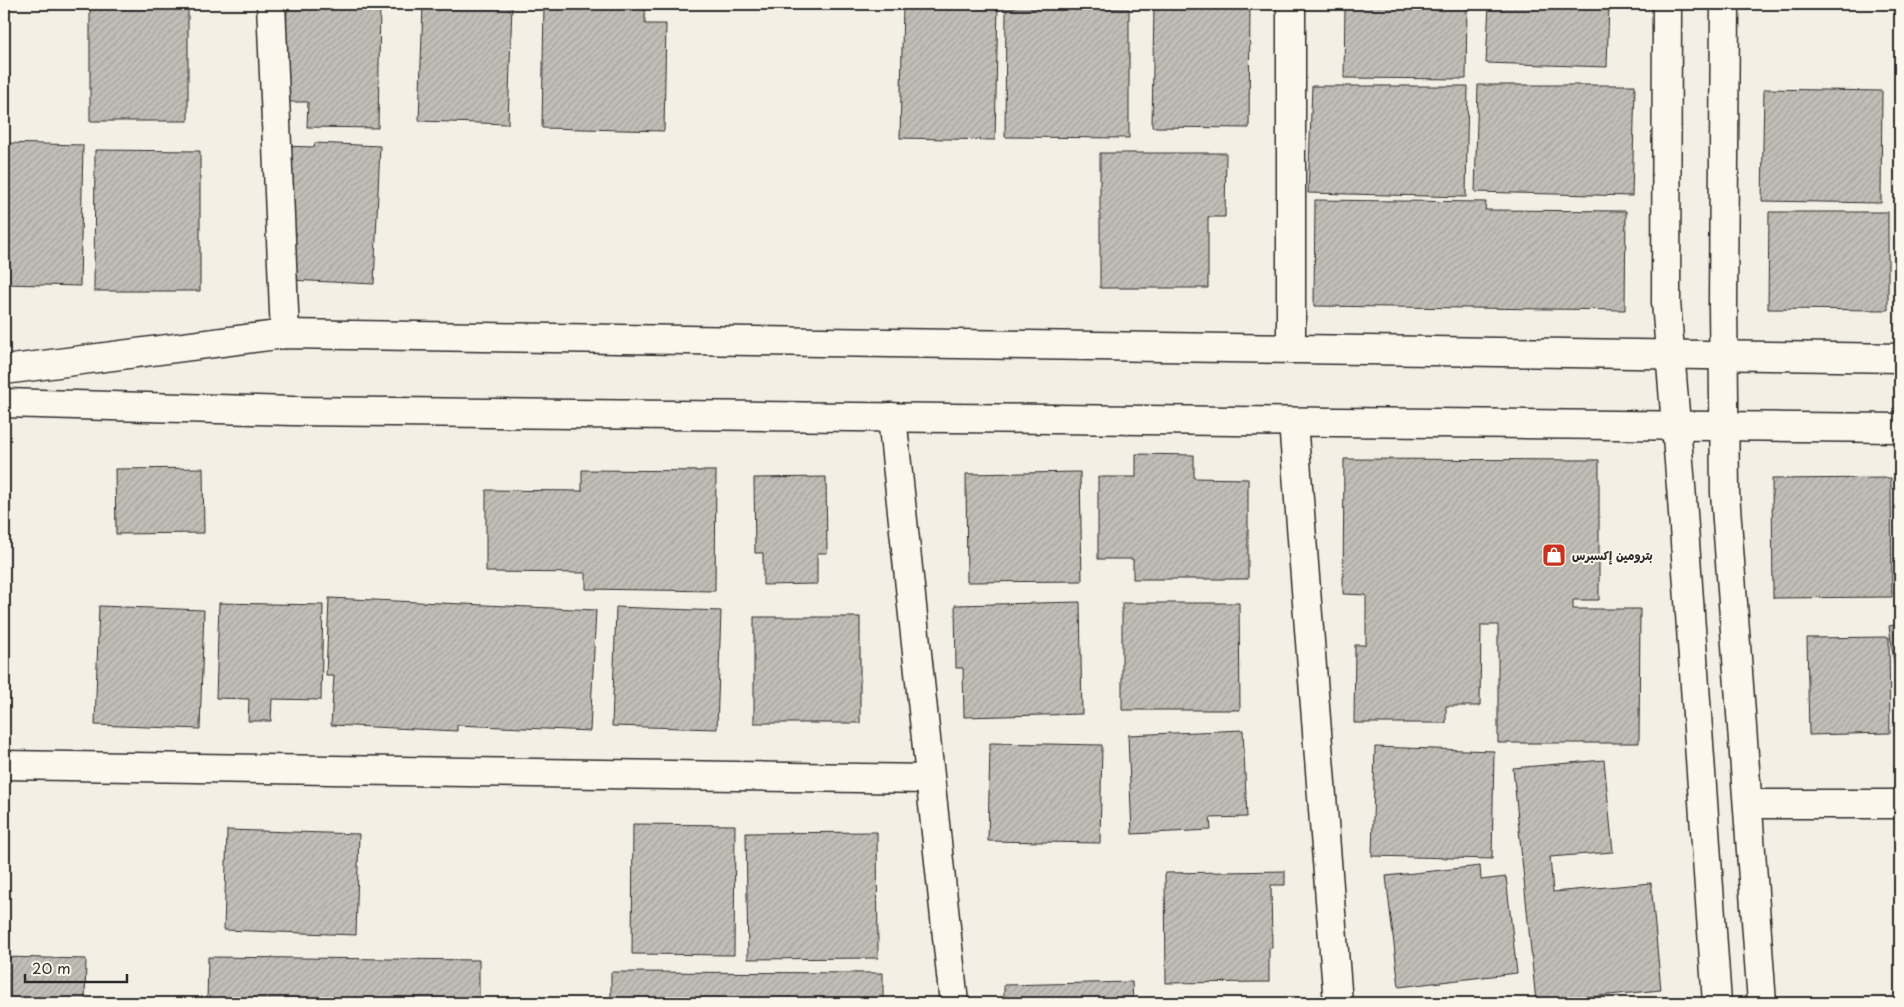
<svg xmlns="http://www.w3.org/2000/svg" width="1904" height="1007" viewBox="0 0 1904 1007" font-family="'Playpen Sans','Playpen Sans Arabic',sans-serif">
<defs>
<pattern id="building-hatch" width="6" height="6" patternUnits="userSpaceOnUse" patternTransform="scale(1.25)"><rect width="6" height="6" fill="#c0beb6"/><path d="M-1 1l2-2M0 6l6-6M5 7l2-2" fill="none" stroke="#a5a39d"/></pattern>
</defs>
<rect width="100%" height="100%" fill="#f3efe4"/>
<filter id="ink" filterUnits="userSpaceOnUse"><feTurbulence type="fractalNoise" baseFrequency=".02" numOctaves="2"/><feDisplacementMap in="SourceGraphic" scale="10" xChannelSelector="R" yChannelSelector="G"/><feConvolveMatrix kernelMatrix="1 2 1 2 8 2 1 2 1" color-interpolation-filters="sRGB"/></filter>
<g filter="url(#ink)">
<!-- building -->
<g fill="url(#building-hatch)" stroke="#2b2b2b">
<rect x="90" y="4" width="98" height="117"/>
<polygon points="287,4 380,4 378,128 307,127 308,102 285,102"/>
<polygon points="423,4 512,4 508,124 419,121"/>
<polygon points="544,4 645,4 645,24 666,24 664,131 542,128"/>
<polygon points="903,4 998,4 995,140 900,138"/>
<polygon points="1154,4 1250,4 1249,128 1152,127"/>
<polygon points="1345,4 1467,4 1466,79 1344,78"/>
<polygon points="1489,4 1609,4 1607,67 1486,63"/>
<polygon points="1006,8 1129,9 1129,138 1005,137"/>
<polygon points="1478,85 1635,85 1632,196 1475,192"/>
<polygon points="1312,86 1468,86 1466,197 1308,193"/>
<polygon points="1764,89 1882,91 1881,203 1762,201"/>
<rect x="1898" y="97" width="2" height="98"/>
<polygon points="4,143 83,145 80,286 4,284"/>
<polygon points="315,143 380,146 374,284 289,280 282,146 314,147"/>
<polygon points="95,150 200,151 200,291 94,291"/>
<polygon points="1100,153 1226,153 1225,217 1208,217 1208,288 1100,288"/>
<polygon points="1315,200 1486,202 1485,210 1626,211 1625,310 1314,306"/>
<polygon points="1769,212 1888,212 1888,310 1768,309"/>
<polygon points="1136,454 1194,455 1194,478 1248,479 1248,579 1133,579 1133,559 1098,559 1098,477 1136,477"/>
<polygon points="1344,459 1599,460 1599,600 1573,600 1573,609 1640,609 1639,743 1498,743 1498,625 1481,625 1480,706 1446,706 1446,723 1354,723 1355,645 1366,645 1366,595 1343,594"/>
<polygon points="203,468 204,533 116,534 115,469"/>
<polygon points="582,470 716,471 715,591 586,589 586,573 486,572 486,490 582,491"/>
<polygon points="1080,472 1082,581 967,582 966,474"/>
<polygon points="826,477 827,553 817,553 817,584 763,585 763,553 755,553 754,478"/>
<polygon points="1891,478 1892,597 1773,598 1772,479"/>
<polygon points="329,598 596,610 590,731 457,725 457,731 331,725 334,676 326,676"/>
<polygon points="1080,602 1082,714 964,717 963,668 956,668 955,605"/>
<polygon points="219,603 323,605 321,700 272,699 271,721 248,721 249,699 216,698"/>
<polygon points="1122,603 1239,603 1240,710 1122,710"/>
<polygon points="99,606 204,610 200,729 95,725"/>
<polygon points="616,607 721,611 717,729 612,726"/>
<rect x="754" y="617" width="106" height="106"/>
<polygon points="1900,624 1900,706 1889,626"/>
<polygon points="1889,637 1890,733 1809,735 1807,638"/>
<polygon points="1243,730 1247,817 1210,818 1211,830 1132,834 1128,735"/>
<polygon points="990,743 1102,745 1100,843 988,841"/>
<polygon points="1375,747 1494,751 1492,859 1372,856"/>
<polygon points="1604,760 1613,852 1550,857 1553,892 1651,883 1661,990 1536,1002 1513,768"/>
<polygon points="633,824 735,825 734,955 632,954"/>
<polygon points="227,830 359,834 356,935 224,930"/>
<polygon points="877,832 878,958 748,959 746,833"/>
<polygon points="1480,866 1481,880 1506,877 1517,973 1399,987 1386,876"/>
<polygon points="1285,871 1285,885 1271,885 1272,948 1269,948 1269,982 1166,983 1165,873"/>
<polygon points="4,957 86,959 85,1003 4,1003"/>
<polygon points="208,957 479,960 479,1003 207,1003"/>
<polygon points="611,972 883,973 883,1003 611,1003"/>
<polygon points="1132,982 1133,1003 1004,1003 1004,985"/>
</g>
<g fill="none" stroke-linecap="round" stroke-linejoin="round">
<!-- minor casing -->
<g stroke="#2b2b2b" stroke-width="31">
<g id="minor">
<polyline points="271,4 285,334"/>
<polyline points="1291,4 1291,349"/>
<polyline points="1667,4 1666,302 1682,499 1717,1003"/>
<polyline points="1725,4 1723,306 1725,493 1762,1003"/>
<polyline points="4,370 285,334 1900,358"/>
<polyline points="4,403 293,411 1900,428"/>
<polyline points="892,417 954,1003"/>
<polyline points="1293,422 1338,1003"/>
<polyline points="4,765 929,779"/>
<polyline points="1748,804 1900,804"/>
</g>
</g>
<!-- minor -->
<use href="#minor" stroke="#fbf7ec" stroke-width="28"/>
</g>
</g>
<!-- icons -->
<defs>
<g id="shop-square" transform="scale(1.25)"><rect x="-9" y="-9" width="18" height="18" rx="4" fill="#c8321e" stroke="#fbf7ec"/><path d="M-5-2.5h2.3a2.7 3.5 0 0 1 5.4 0H5L5.5 6h-11ZM-1.5-2.5h3a1.5 2.3 0 0 0-3 0Z" fill="#fff"/></g>
</defs>
<g fill-rule="evenodd">
<use href="#shop-square" x="1554" y="555"/>
</g>
<g text-anchor="middle" dominant-baseline="central" stroke-width="4" stroke-linejoin="round" paint-order="stroke">
<!-- poi labels -->
<g font-size="12" font-weight="bold" fill="#2b2b2b" stroke="#fbf7ec" text-anchor="start">
<text x="1572" y="555">بترومين إكسبرس</text>
</g>
</g>
<!-- margin -->
<rect width="1904" height="1007" fill="none" stroke="#fbf7ec" stroke-width="20"/>
<rect x="10" y="10" width="1884" height="987" fill="none" stroke="#2b2b2b" stroke-width="2" filter="url(#ink)"/>
<!-- scale -->
<path d="M25 974v8h102v-8" fill="none" stroke="#2b2b2b" stroke-width="2.5"/>
<text x="32" y="974" font-size="15" fill="#2b2b2b" stroke="#fbf7ec" stroke-width="4" paint-order="stroke">20 m</text>
</svg>
